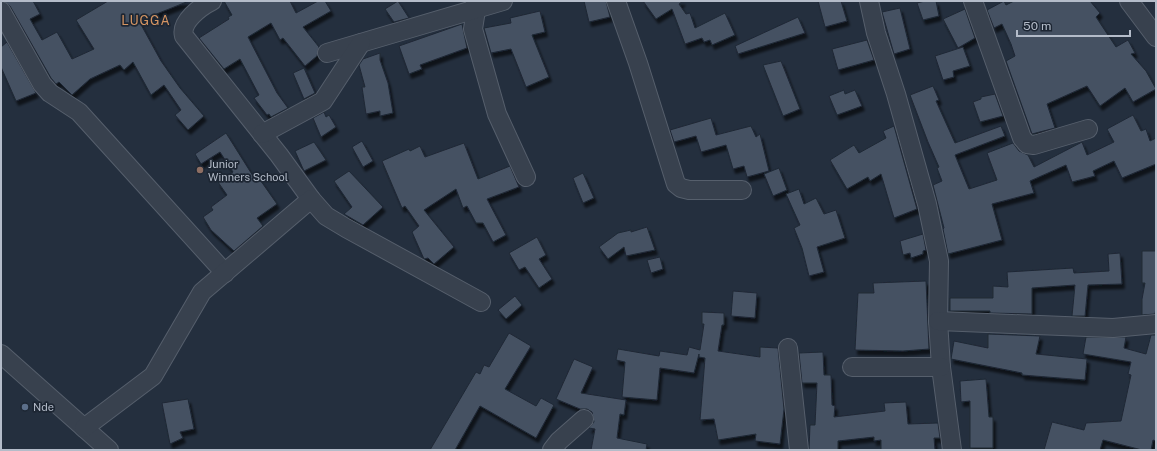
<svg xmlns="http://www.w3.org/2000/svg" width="1157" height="451" viewBox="0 0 1157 451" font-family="'Public Sans',sans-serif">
<defs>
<filter id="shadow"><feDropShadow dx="2.5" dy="4.5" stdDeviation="1" flood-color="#0009"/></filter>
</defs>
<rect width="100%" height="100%" fill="#242f3e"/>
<!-- building -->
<g fill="#455162" stroke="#1f2835" filter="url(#shadow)">
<polygon points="3,1 33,1 40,14 30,19 42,40 57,32 72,59 94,49 76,20 108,1 189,1 139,21 161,61 180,88 204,116 188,130 175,115 181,110 164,85 151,95 133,62 124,70 120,65 90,79 72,95 59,82 56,84 51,78 10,6"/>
<polygon points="224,1 290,1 296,13 318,1 325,1 331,11 303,27 319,47 317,56 305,66 283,38 280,40 271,23 248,37 277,93 288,108 271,117 269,114 267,115 254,98 259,95 240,59 224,69 199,38 229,19 228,17 232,15"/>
<polygon points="398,1 409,18 394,22 385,9"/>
<polygon points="584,1 606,1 610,17 589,22"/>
<polygon points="643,1 683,1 679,4 686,14 690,13 695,28 725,13 735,35 712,45 710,40 704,42 702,38 685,44 672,9 656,19"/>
<polygon points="818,1 841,1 847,21 825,27"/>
<polygon points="925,1 936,1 939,16 923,20 917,3"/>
<polygon points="1004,1 1006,5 1014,1 1090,1 1100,13 1096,17 1116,47 1128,40 1135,53 1131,54 1146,71 1156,89 1133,102 1125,88 1100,106 1087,86 1047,104 1055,128 1032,134 1006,61 1015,56 1011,44 1002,24 994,28 987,10"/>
<polygon points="900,8 910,49 894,54 882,12"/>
<polygon points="965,9 975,38 958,48 943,19"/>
<polygon points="540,11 545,32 532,35 549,77 526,87 511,49 491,53 484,28 511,23 510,18"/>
<polygon points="798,17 805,33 738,54 735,46"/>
<polygon points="462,24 467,48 420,65 422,69 409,74 399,46"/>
<polygon points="867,40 874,60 838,70 832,49"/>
<polygon points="7,42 36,93 16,101 1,67 1,47"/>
<polygon points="963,47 970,66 953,71 954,77 943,80 935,56"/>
<polygon points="380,53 380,60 388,83 393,113 380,116 380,111 366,114 362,87 365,87 359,65 363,59"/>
<polygon points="781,61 800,109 783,116 763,65"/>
<polygon points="304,68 315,93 304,99 293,73"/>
<polygon points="933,86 939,100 936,101 955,143 1001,126 1005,136 955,155 969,189 997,180 987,153 1013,143 1019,151 1028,155 1034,167 1082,142 1087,155 1114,142 1107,129 1133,115 1141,131 1146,129 1150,141 1156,138 1156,164 1122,178 1114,161 1093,171 1095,176 1072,182 1066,165 1030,181 1034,193 992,204 1002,240 948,254 943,229 944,228 933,185 942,181 937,168 939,167 928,142 910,95"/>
<polygon points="844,90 845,94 855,90 862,106 837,115 829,96"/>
<polygon points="995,94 1003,116 980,122 973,102 981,99 981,97"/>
<polygon points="324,112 326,117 329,115 336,127 321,137 313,118"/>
<polygon points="711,118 716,135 751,126 756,137 760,134 769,171 747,177 744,166 733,169 726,145 701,152 696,136 674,142 670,130"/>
<polygon points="894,126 917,209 894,218 881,174 870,181 868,177 847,189 830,160 854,145 859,153 886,138 883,131"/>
<polygon points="226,133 253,176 256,174 277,204 257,218 263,226 234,251 211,230 203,217 213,210 211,207 227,195 218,182 233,172 220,152 201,164 195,154"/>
<polygon points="362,141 373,161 363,167 352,147"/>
<polygon points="314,142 326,160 304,171 295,151"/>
<polygon points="464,143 478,179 510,166 519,187 487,199 506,235 493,242 483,223 476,223 467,206 463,208 456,189 424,210 454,247 434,264 428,258 424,259 412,232 419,226 405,206 402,208 382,161 409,149 410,151 420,146 425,157"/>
<polygon points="779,168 787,190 773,196 764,174"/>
<polygon points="349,171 383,207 363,225 344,214 352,207 334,181"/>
<polygon points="583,173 594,198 583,203 573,178"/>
<polygon points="799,189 804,204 816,198 824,214 836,210 845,238 817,247 824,272 809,276 802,248 794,228 800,225 786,194"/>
<polygon points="647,227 655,250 626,256 624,247 608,259 599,247 618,233 631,230 631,232"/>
<polygon points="923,234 926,250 923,251 923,254 911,258 910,253 903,255 900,241"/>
<polygon points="537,237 546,255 539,259 552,279 539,288 525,267 519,270 509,253"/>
<polygon points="1142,251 1156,251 1156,308 1155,314 1142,315 1142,299 1145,283 1142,283"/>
<polygon points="1120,253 1122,284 1088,285 1085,316 1072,316 1075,285 1032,288 1032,314 990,313 990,311 950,311 950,298 993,298 993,286 1008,287 1007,272 1073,268 1074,273 1109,271 1108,254"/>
<polygon points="660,257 663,269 651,273 647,260"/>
<polygon points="926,281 929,349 903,351 855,350 858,293 874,293 873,283"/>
<polygon points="733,291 757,293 755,318 731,316"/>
<polygon points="515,296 522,305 506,319 498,310"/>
<polygon points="702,312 724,313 724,325 722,325 718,351 760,357 760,347 778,348 784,409 780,444 755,441 756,434 718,440 714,419 700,420 705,358 699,357 699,354 694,373 660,368 657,400 622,397 625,362 616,360 618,349 659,356 660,351 687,355 689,347 700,350 704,324 702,324"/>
<polygon points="509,333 531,346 505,389 536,406 541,398 554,405 536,438 480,406 455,450 430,450 476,372 480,374 484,365 489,367"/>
<polygon points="988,334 1040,336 1036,354 1087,359 1085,380 1022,375 1022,373 951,359 954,341 988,348"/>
<polygon points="1151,335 1156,335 1156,441 1153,440 1151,450 1142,450 1103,440 1100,450 1044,450 1052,422 1084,430 1086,423 1121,421 1131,375 1128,374 1131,362 1083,354 1086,337 1126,337 1124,348 1146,354"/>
<polygon points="823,352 824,375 831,375 832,405 835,406 834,417 885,411 884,403 906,402 908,424 938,423 940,438 934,438 935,450 881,450 881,440 874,441 874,437 838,441 838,450 809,450 810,425 815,425 817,383 802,383 799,353"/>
<polygon points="574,359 593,367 581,393 626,400 624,415 620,414 617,438 647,444 646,450 591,450 595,429 589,428 594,422 592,412 587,409 580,409 556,399"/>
<polygon points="986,379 989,417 993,417 993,448 970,448 970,401 961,402 960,381"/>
<polygon points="188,399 194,429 180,432 183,438 170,444 162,403"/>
</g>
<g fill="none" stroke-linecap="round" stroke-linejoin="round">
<!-- minor casing -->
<g stroke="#565f6c" stroke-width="20">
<g id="minor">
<path d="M212 1C200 7 180 22 184 36L279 155 311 199"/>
<polyline points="475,1 476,10 473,29 497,114 526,177"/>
<polyline points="616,1 638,63 676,184 681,188 689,190 742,190"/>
<polyline points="869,1 876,33 896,94 927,204 939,261 938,321 941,367 952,450"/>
<polyline points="973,1 1022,138 1027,144 1034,145 1088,129"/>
<polyline points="1129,1 1156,37"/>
<polyline points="1,11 42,84 50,93 79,112 225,273"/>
<polyline points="327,53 503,1"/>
<polyline points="262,134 323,101 361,43"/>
<polyline points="938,321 1113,328 1156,324"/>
<polyline points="788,348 799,450"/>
<polyline points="1,354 109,450"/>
<polyline points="852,367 941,367"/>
<polyline points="84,428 153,376 202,292 311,199 326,216 346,228 481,302"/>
<polyline points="552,450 559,441 584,419"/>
</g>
</g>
<!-- minor -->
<use href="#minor" stroke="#38414e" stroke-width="18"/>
</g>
<!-- markers -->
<circle fill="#8d6e63" stroke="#1d2633" stroke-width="1.5" cx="200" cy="170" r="4"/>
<circle fill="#5c6f8a" stroke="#1d2633" stroke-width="1.5" cx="25" cy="407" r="4"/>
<g text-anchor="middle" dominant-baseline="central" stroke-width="3.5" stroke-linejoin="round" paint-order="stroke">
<!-- poi labels -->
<g font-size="11" fill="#b4bcc9" stroke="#1d2633" text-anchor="start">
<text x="208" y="164">Junior<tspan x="208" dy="13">Winners School</tspan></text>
<text x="33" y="407">Nde</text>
</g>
<!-- quarter labels -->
<g font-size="13" letter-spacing="1" fill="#d59563" stroke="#1d2633">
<text x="146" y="20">LUGGA</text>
</g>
</g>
<!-- border -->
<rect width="1157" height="451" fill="none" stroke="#b4bcc9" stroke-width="4"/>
<!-- scale -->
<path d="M1017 30v6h113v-6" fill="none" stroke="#b4bcc9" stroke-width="2"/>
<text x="1023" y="30" font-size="12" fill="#b4bcc9" stroke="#1d2633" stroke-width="3" paint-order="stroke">50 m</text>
</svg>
